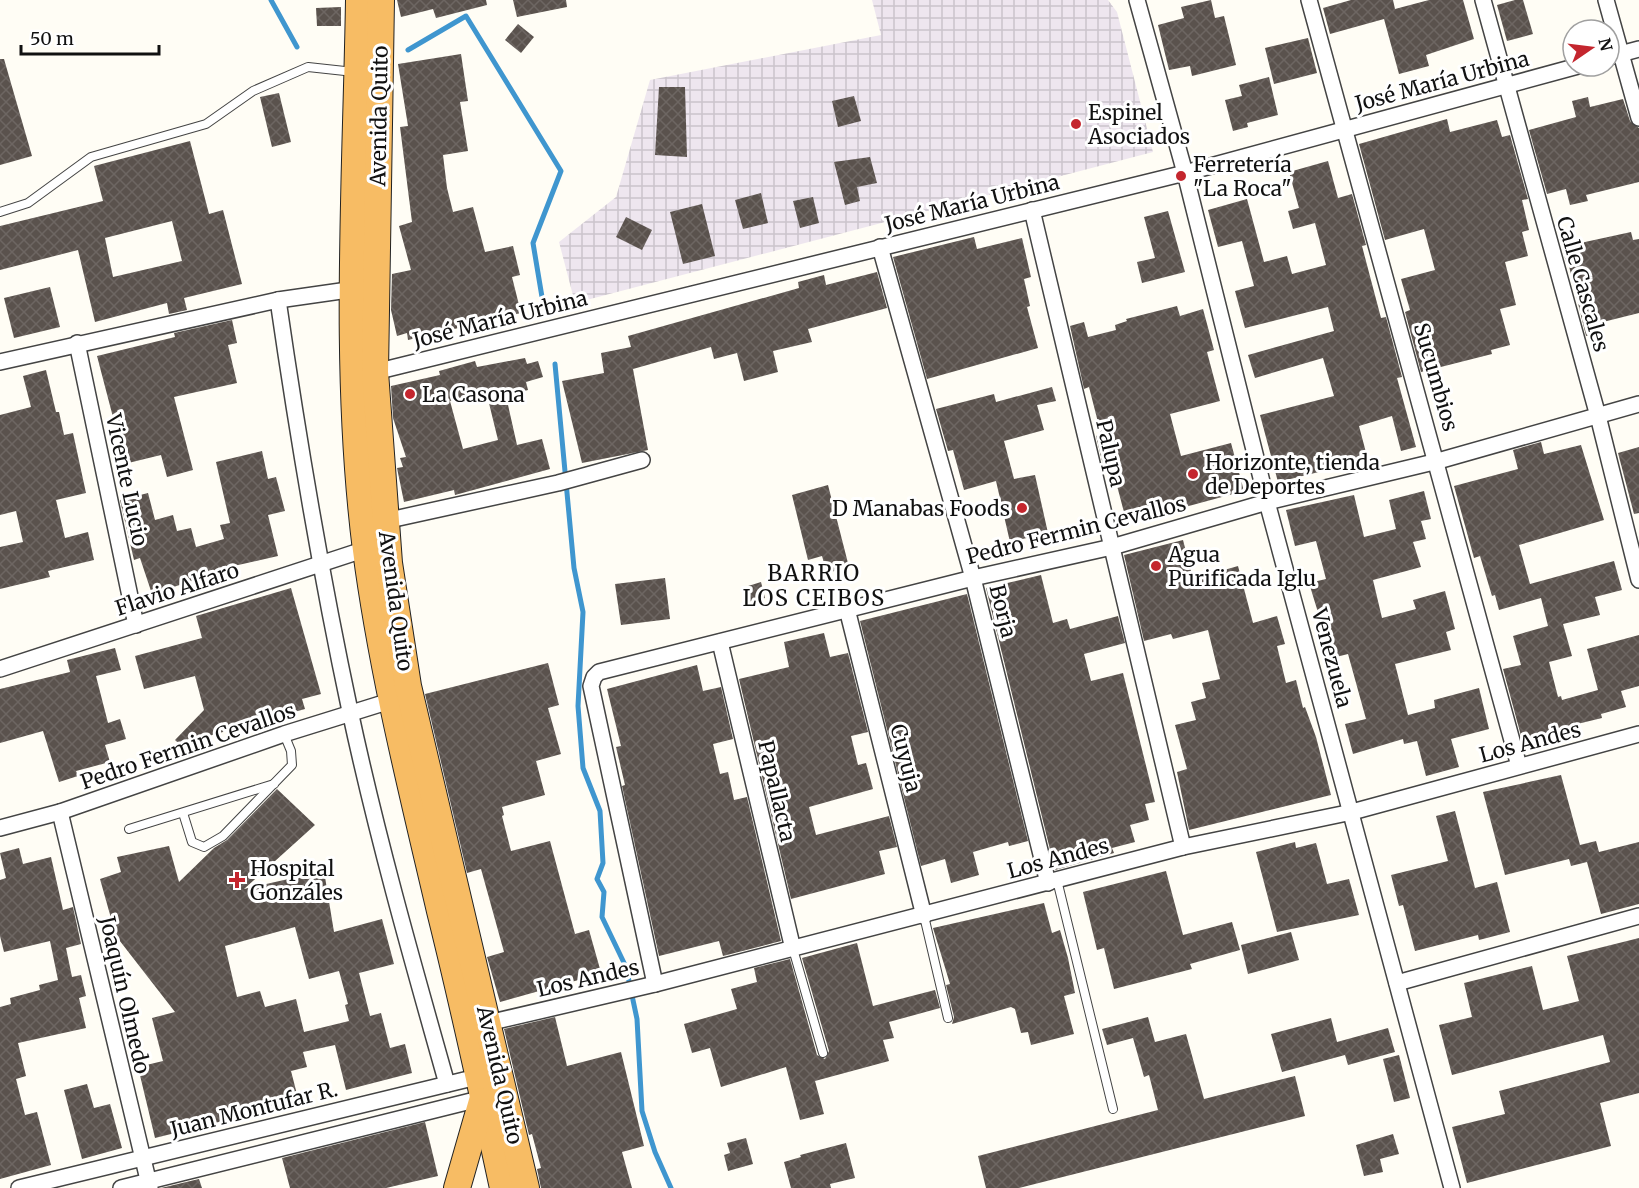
<svg xmlns="http://www.w3.org/2000/svg" width="1639" height="1188" viewBox="0 0 1639 1188" font-family="Merriweather,serif">
<defs>
<pattern id="industrial-grid" width="8" height="8" patternUnits="userSpaceOnUse" patternTransform="scale(1.5)"><rect width="8" height="8" fill="#eee6ef"/><path d="M0 4h8M4 0v8" fill="none" stroke="#cbc4cc"/></pattern>
<pattern id="building-cross-hatch" width="8" height="8" patternUnits="userSpaceOnUse" patternTransform="scale(1.5)"><rect width="8" height="8" fill="#5a524d"/><path d="M0 0l8 8M0 8l8-8" fill="none" stroke="#6d6662"/></pattern>
</defs>
<rect width="100%" height="100%" fill="#fffdf5"/>
<!-- industrial -->
<polygon fill="url(#industrial-grid)" points="872,0 1108,0 1117,12 1153,152 575,303 559,242 616,197 650,80 881,35"/>
<g fill="none" stroke-linecap="round" stroke-linejoin="round">
<!-- stream -->
<g stroke="#3f96cf" stroke-width="5">
<polyline points="271,0 297,47"/>
<polyline points="408,50 466,16 561,171 533,243 542,297"/>
<polyline points="555,364 574,568 583,612 578,706 583,768 600,811 603,863 597,879 604,892 602,917 626,967 637,1019 642,1111 655,1152 671,1188"/>
</g>
</g>
<!-- building -->
<g fill="url(#building-cross-hatch)" fill-rule="evenodd">
<polygon points="397,0 486,0 487,5 436,18 433,9 401,17"/>
<polygon points="513,0 566,0 567,7 517,17"/>
<polygon points="1211,0 1215,18 1224,16 1236,65 1192,76 1190,66 1169,70 1158,25 1184,18 1181,7"/>
<polygon points="1351,0 1393,0 1395,9 1429,0 1463,0 1474,39 1426,55 1429,66 1399,74 1384,19 1330,34 1323,8"/>
<polygon points="1515,0 1523,0 1533,34 1507,41 1497,5"/>
<polygon points="341,7 341,26 317,26 316,8"/>
<polygon points="518,24 534,37 521,53 505,40"/>
<polygon points="1308,38 1317,73 1274,84 1265,48"/>
<polygon points="461,54 468,101 460,102 468,151 443,155 447,188 453,212 473,207 485,252 513,246 520,275 512,277 521,313 408,340 407,333 397,336 391,310 392,274 411,270 399,226 412,222 400,127 408,126 398,64"/>
<polygon points="0,59 4,59 32,156 0,165"/>
<polygon points="1269,77 1278,115 1247,123 1248,127 1233,131 1225,100 1242,96 1239,85"/>
<polygon points="659,87 685,87 687,157 655,155"/>
<polygon points="279,93 291,142 272,147 260,97"/>
<polygon points="854,96 861,121 838,127 832,101"/>
<polygon points="1588,97 1590,107 1623,99 1630,121 1639,128 1639,182 1586,195 1588,201 1570,205 1566,189 1547,194 1529,130 1576,117 1572,101"/>
<polygon points="1447,119 1450,132 1497,120 1502,137 1510,135 1528,199 1522,200 1529,230 1522,232 1528,256 1505,262 1516,305 1500,309 1510,345 1491,350 1492,354 1421,372 1405,312 1410,310 1401,279 1435,270 1424,229 1385,240 1359,144"/>
<path d="M190 141 209 214 223 210 242 284 184 298 187 310 169 314 167 303 95 322 78 250 0 270V226L103 201 94 166ZM172 221 182 261 113 277 105 238Z"/>
<polygon points="870,157 877,183 857,187 860,201 845,205 834,162"/>
<polygon points="1328,161 1338,198 1352,194 1366,245 1362,246 1381,318 1386,317 1402,377 1397,378 1416,447 1401,451 1392,416 1359,426 1368,460 1278,482 1260,415 1334,396 1323,358 1255,378 1248,355 1334,331 1328,307 1245,328 1235,291 1254,286 1242,241 1218,247 1208,210 1247,199 1264,262 1287,256 1292,274 1326,265 1315,223 1293,229 1288,211 1299,208 1289,172"/>
<polygon points="761,193 768,223 743,229 735,200"/>
<polygon points="813,197 819,223 800,228 793,201"/>
<polygon points="702,204 715,256 683,264 670,212"/>
<polygon points="1168,211 1185,272 1142,283 1137,262 1155,258 1144,217"/>
<polygon points="626,217 652,230 642,250 616,237"/>
<polygon points="1631,232 1633,240 1639,239 1639,313 1591,325 1593,334 1586,336 1568,262 1566,262 1562,247"/>
<polygon points="974,237 977,249 1022,238 1031,277 1024,279 1030,306 1027,307 1038,348 927,379 893,257"/>
<polygon points="877,272 887,308 808,329 812,342 773,351 778,372 744,381 737,353 714,359 711,347 633,369 648,450 582,463 562,381 604,373 601,353 631,347 628,336 799,288 798,282 824,275 826,285"/>
<polygon points="50,287 60,327 14,338 4,298"/>
<polygon points="1177,306 1180,316 1203,309 1214,350 1207,352 1220,401 1170,414 1181,456 1231,443 1244,491 1141,519 1140,513 1125,516 1111,463 1103,465 1096,436 1101,434 1089,387 1084,389 1070,326 1084,322 1088,337 1116,330 1115,325 1127,321 1126,319"/>
<polygon points="232,320 237,343 228,345 237,383 174,397 193,470 167,477 161,455 120,465 115,445 120,444 97,356 175,337 174,333"/>
<path d="M525 358 527 364 538 361 543 377 526 382 528 390 506 396 517 445 542 439 550 469 455 495 454 490 404 502 397 468 403 467 400 458 406 457 393 418 391 386 440 375 439 371 475 361 477 367ZM486 391 498 440 463 449 450 401Z"/>
<polygon points="46,370 56,412 59,412 64,435 73,433 86,493 56,500 65,538 88,532 94,560 48,571 50,577 0,589 0,547 23,542 16,511 0,515 0,415 31,407 23,376"/>
<polygon points="1052,387 1056,401 1037,405 1044,430 1004,441 1014,479 1035,475 1048,533 1010,542 996,481 964,490 953,450 948,451 936,409 994,394 996,402"/>
<polygon points="1541,442 1544,454 1581,445 1604,520 1519,545 1530,584 1614,561 1622,590 1595,597 1600,615 1563,624 1572,656 1549,662 1558,697 1561,696 1562,700 1598,690 1587,649 1639,635 1639,686 1621,691 1626,707 1601,714 1602,718 1569,726 1571,734 1524,747 1503,669 1521,665 1513,636 1548,626 1541,598 1499,610 1495,595 1492,596 1480,556 1474,558 1454,486 1518,469 1513,450"/>
<polygon points="1639,447 1639,513 1634,514 1618,453"/>
<polygon points="262,451 268,479 276,477 285,511 268,515 278,556 225,568 228,577 200,585 198,579 152,594 140,558 134,560 120,500 148,493 155,520 173,515 177,531 191,528 196,547 224,539 220,525 230,523 216,462"/>
<polygon points="828,485 849,567 827,573 822,556 808,560 792,495"/>
<polygon points="1424,491 1431,519 1421,521 1426,539 1413,542 1421,567 1373,580 1382,618 1416,609 1413,600 1445,591 1455,629 1446,632 1451,650 1395,664 1408,715 1435,708 1434,700 1479,688 1489,729 1451,739 1459,767 1426,776 1417,741 1404,744 1403,739 1353,754 1345,724 1366,719 1348,654 1332,658 1309,583 1326,579 1316,541 1295,546 1286,510 1354,495 1364,537 1396,529 1389,500"/>
<polygon points="1183,540 1193,579 1238,566 1253,623 1277,616 1285,644 1277,646 1286,683 1296,680 1303,708 1305,707 1316,737 1331,795 1189,830 1177,772 1187,769 1175,725 1196,720 1191,702 1206,698 1202,683 1220,679 1216,663 1208,630 1173,639 1171,634 1144,641 1124,555"/>
<polygon points="1041,575 1053,623 1067,619 1070,629 1118,616 1125,643 1084,654 1091,681 1123,673 1155,802 1145,804 1149,820 1130,825 1135,842 1112,848 1114,853 1055,870 986,588"/>
<polygon points="665,578 670,619 621,625 615,584"/>
<polygon points="761,582 765,598 749,602 745,587"/>
<polygon points="291,588 321,694 302,699 305,709 198,739 187,751 175,740 204,710 195,676 144,689 135,656 202,638 196,616"/>
<polygon points="967,594 1028,841 1009,846 1008,842 973,852 979,875 951,883 945,859 921,866 860,621"/>
<polygon points="824,633 830,657 848,653 868,732 851,736 858,765 866,763 873,789 809,807 816,835 889,816 897,847 879,851 885,874 791,899 739,679 789,667 784,642"/>
<polygon points="115,648 121,670 96,676 108,723 120,719 126,739 105,745 110,762 76,771 78,776 59,782 43,731 0,743 0,689 70,672 67,660"/>
<polygon points="548,663 559,705 548,708 561,754 536,761 545,795 502,807 504,815 502,816 511,851 550,841 575,934 589,930 600,969 581,974 582,979 500,1002 487,957 504,952 481,869 467,873 425,694"/>
<polygon points="697,665 703,691 721,687 733,739 713,744 720,774 728,772 734,800 747,797 781,941 723,956 719,941 659,956 622,786 625,785 616,747 621,746 607,689"/>
<polygon points="1561,775 1580,845 1596,841 1599,852 1639,842 1639,904 1601,914 1587,862 1571,866 1569,859 1505,875 1483,792"/>
<path d="M277 789 315 825 244 889 324 871 334 932 382 919 394 964 359 973 370 1016 381 1013 390 1048 405 1044 412 1073 346 1090 335 1045 303 1052 307 1067 291 1071 299 1102 155 1138 138 1067 163 1061 152 1018 175 1012 116 936 100 879 121 872 117 857 169 846 179 882 214 848 227 840ZM295 927 309 979 339 971 348 1004 345 1005 349 1021 304 1032 296 999 265 1007 260 991 237 997 225 946Z"/>
<polygon points="1455,811 1475,888 1497,882 1510,932 1479,940 1478,935 1415,951 1403,905 1399,906 1391,875 1448,861 1436,816"/>
<polygon points="1295,842 1296,848 1316,843 1327,884 1349,879 1359,915 1277,932 1256,852"/>
<polygon points="19,848 23,864 51,857 63,910 73,907 81,944 66,948 72,977 81,975 86,996 79,998 86,1028 18,1043 26,1076 16,1079 25,1115 37,1112 51,1165 0,1179 0,1007 11,1004 10,998 40,990 39,985 58,980 50,941 4,952 0,936 0,880 6,878 0,853"/>
<polygon points="1166,871 1183,935 1232,922 1240,950 1190,964 1192,969 1114,989 1104,948 1097,950 1083,892"/>
<polygon points="1044,903 1052,933 1060,930 1068,958 1075,993 1064,996 1074,1034 1031,1045 1028,1032 1021,1033 1015,1009 1011,1007 952,1024 954,1017 946,985 950,984 933,928"/>
<polygon points="1291,932 1299,960 1248,974 1241,945"/>
<polygon points="1639,938 1639,1093 1600,1103 1611,1146 1467,1183 1452,1127 1505,1114 1499,1091 1610,1062 1603,1035 1452,1075 1439,1025 1472,1017 1464,983 1532,966 1543,1010 1579,1001 1567,956"/>
<polygon points="857,943 873,1006 935,990 940,1008 889,1022 894,1038 883,1040 889,1061 815,1081 824,1114 800,1120 786,1067 721,1087 710,1048 692,1053 684,1024 737,1009 731,989 757,982 754,968 790,959 817,1055 825,1059 829,1051 802,958"/>
<polygon points="555,1017 567,1066 621,1052 644,1146 622,1152 632,1188 541,1188 537,1169 541,1168 532,1134 529,1135 504,1029"/>
<polygon points="1148,1017 1155,1042 1186,1034 1204,1099 1295,1076 1305,1116 1019,1188 986,1188 978,1156 1158,1110 1149,1075 1144,1077 1133,1038 1107,1045 1102,1029"/>
<polygon points="1331,1018 1337,1042 1388,1028 1395,1052 1348,1065 1345,1055 1282,1072 1271,1034"/>
<polygon points="1399,1055 1410,1098 1394,1102 1383,1059"/>
<polygon points="87,1084 94,1108 110,1104 122,1148 82,1159 64,1090"/>
<polygon points="425,1122 438,1176 386,1188 290,1188 282,1158"/>
<polygon points="1393,1134 1399,1154 1380,1159 1383,1172 1364,1176 1356,1145"/>
<polygon points="746,1138 753,1164 728,1171 724,1155 730,1153 727,1143"/>
<polygon points="846,1143 855,1178 830,1184 831,1188 791,1188 784,1162 801,1157 800,1155"/>
<polygon points="199,1179 202,1188 161,1188"/>
</g>
<g fill="none" stroke-linecap="round" stroke-linejoin="round">
<!-- service casing -->
<g stroke="#444" stroke-width="10">
<g id="service">
<polyline points="0,212 28,203 91,157 206,124 253,91 308,67 354,72"/>
<polyline points="183,813 192,842 204,847 223,836 292,765 291,751 284,734"/>
<polyline points="129,829 274,784"/>
<polyline points="1057,880 1113,1109"/>
<polyline points="924,916 948,1018"/>
<polyline points="793,949 823,1053"/>
</g>
</g>
<!-- minor casing -->
<g stroke="#444" stroke-width="18">
<g id="minor">
<polyline points="1137,0 1185,173 1267,502 1452,1188"/>
<polyline points="1309,0 1519,766"/>
<polyline points="1483,0 1598,416 1639,580"/>
<polyline points="1606,0 1639,118"/>
<polyline points="1609,57 1639,49"/>
<polyline points="1032,210 1183,847"/>
<polyline points="880,247 973,578 1048,883"/>
<path d="M278 300C298 438 321 575 350 711 377 837 412 960 447 1084"/>
<polyline points="77,343 136,625"/>
<polyline points="0,362 278,300 355,289"/>
<polyline points="375,372 1185,173 1578,66"/>
<polyline points="385,521 558,483 642,460"/>
<polyline points="847,609 924,916"/>
<polyline points="720,642 793,949"/>
<polyline points="0,669 366,549"/>
<polyline points="60,812 150,1188"/>
<polyline points="0,828 60,812 284,734 390,701"/>
<polyline points="1397,983 1639,916"/>
<polyline points="655,984 591,686 594,677 599,672 973,578 1112,547 1267,502 1438,461 1639,404"/>
<polyline points="488,1023 655,984 1183,847 1352,812 1639,734"/>
<polyline points="19,1188 485,1075"/>
<polyline points="121,1188 487,1097"/>
</g>
</g>
<!-- trunk casing -->
<g stroke="#222" stroke-width="28">
<g id="trunk">
<path d="M359 0C356 182 343 368 366 550 382 672 412 791 440 911 463 1003 483 1095 503 1188"/>
<polyline points="381,0 375,372 389,563 408,686 526,1188"/>
<polyline points="457,1188 482,1101"/>
</g>
</g>
<!-- service -->
<use href="#service" stroke="#fff" stroke-width="8"/>
<!-- minor -->
<use href="#minor" stroke="#fff" stroke-width="15"/>
<!-- trunk -->
<use href="#trunk" stroke="#f7bc64" stroke-width="26"/>
</g>
<!-- markers -->
<g fill="#c4262e" stroke="#fff" stroke-width="2">
<circle cx="1076" cy="124" r="6"/>
<circle cx="1181" cy="176" r="6"/>
<circle cx="410" cy="394" r="6"/>
<circle cx="1193" cy="474" r="6"/>
<circle cx="1022" cy="508" r="6"/>
<circle cx="1156" cy="566" r="6"/>
<path d="M234 871h6v6h6v6h-6v6h-6v-6h-6v-6h6z"/>
</g>
<g text-anchor="middle" dominant-baseline="central" stroke-width="6" stroke-linejoin="round" paint-order="stroke">
<!-- street labels -->
<g font-size="21" fill="#111" stroke="#fff">
<text transform="translate(1442 81) rotate(-15)">José María Urbina</text>
<text transform="translate(379 116) rotate(-89)">Avenida Quito</text>
<text transform="translate(972 203) rotate(-14)">José María Urbina</text>
<text transform="translate(1583 284) rotate(74)">Calle Cascales</text>
<text transform="translate(500 319) rotate(-14)">José María Urbina</text>
<text transform="translate(1436 377) rotate(74)">Sucumbios</text>
<text transform="translate(1111 453) rotate(77)">Palupa</text>
<text transform="translate(127 480) rotate(78)">Vicente Lucio</text>
<text transform="translate(1076 530) rotate(-14)">Pedro Fermin Cevallos</text>
<text transform="translate(177 589) rotate(-18)">Flavio Alfaro</text>
<text transform="translate(396 601) rotate(82)">Avenida Quito</text>
<text transform="translate(1003 611) rotate(76)">Borja</text>
<text transform="translate(1332 658) rotate(75)">Venezuela</text>
<text transform="translate(1530 742) rotate(-15)">Los Andes</text>
<text transform="translate(188 746) rotate(-19)">Pedro Fermin Cevallos</text>
<text transform="translate(906 758) rotate(76)">Cuyuja</text>
<text transform="translate(777 791) rotate(77)">Papallacta</text>
<text transform="translate(1058 858) rotate(-15)">Los Andes</text>
<text transform="translate(588 978) rotate(-13)">Los Andes</text>
<text transform="translate(125 995) rotate(77)">Joaquín Olmedo</text>
<text transform="translate(500 1075) rotate(77)">Avenida Quito</text>
<text transform="translate(254 1109) rotate(-14)">Juan Montufar R.</text>
</g>
<!-- poi labels -->
<g font-size="21" fill="#111" stroke="#fff" text-anchor="start">
<text x="1088" y="112">Espinel<tspan x="1088" dy="24">Asociados</tspan></text>
<text x="1193" y="164">Ferretería<tspan x="1193" dy="24">"La Roca"</tspan></text>
<text x="422" y="394">La Casona</text>
<text x="1205" y="462">Horizonte, tienda<tspan x="1205" dy="24">de Deportes</tspan></text>
<text x="1010" y="508" text-anchor="end">D Manabas Foods</text>
<text x="1168" y="554">Agua<tspan x="1168" dy="24">Purificada Iglu</tspan></text>
<text x="250" y="868">Hospital<tspan x="250" dy="24">Gonzáles</tspan></text>
</g>
<!-- neighbourhood labels -->
<g font-size="22" letter-spacing="1.5" fill="#111" stroke="#fff">
<text x="814" y="573">BARRIO<tspan x="814" dy="25">LOS CEIBOS</tspan></text>
</g>
</g>
<!-- north arrow -->
<g transform="translate(1591 48) rotate(76)"><circle r="28" fill="#ffffff" stroke="#a0a0a0" stroke-width="1.5"/>
<path d="M0-4.5L10 22L0 15L-10 22Z" fill="#c4262e"/>
<text y="-9" font-size="16" font-weight="bold" text-anchor="middle" fill="#111111">N</text>
</g>
<!-- scale -->
<path d="M21 45v9h138v-9" fill="none" stroke="#111111" stroke-width="3"/>
<text x="30" y="45" font-size="18" fill="#111111" stroke="#ffffff" stroke-width="4.5" paint-order="stroke">50 m</text>
</svg>
